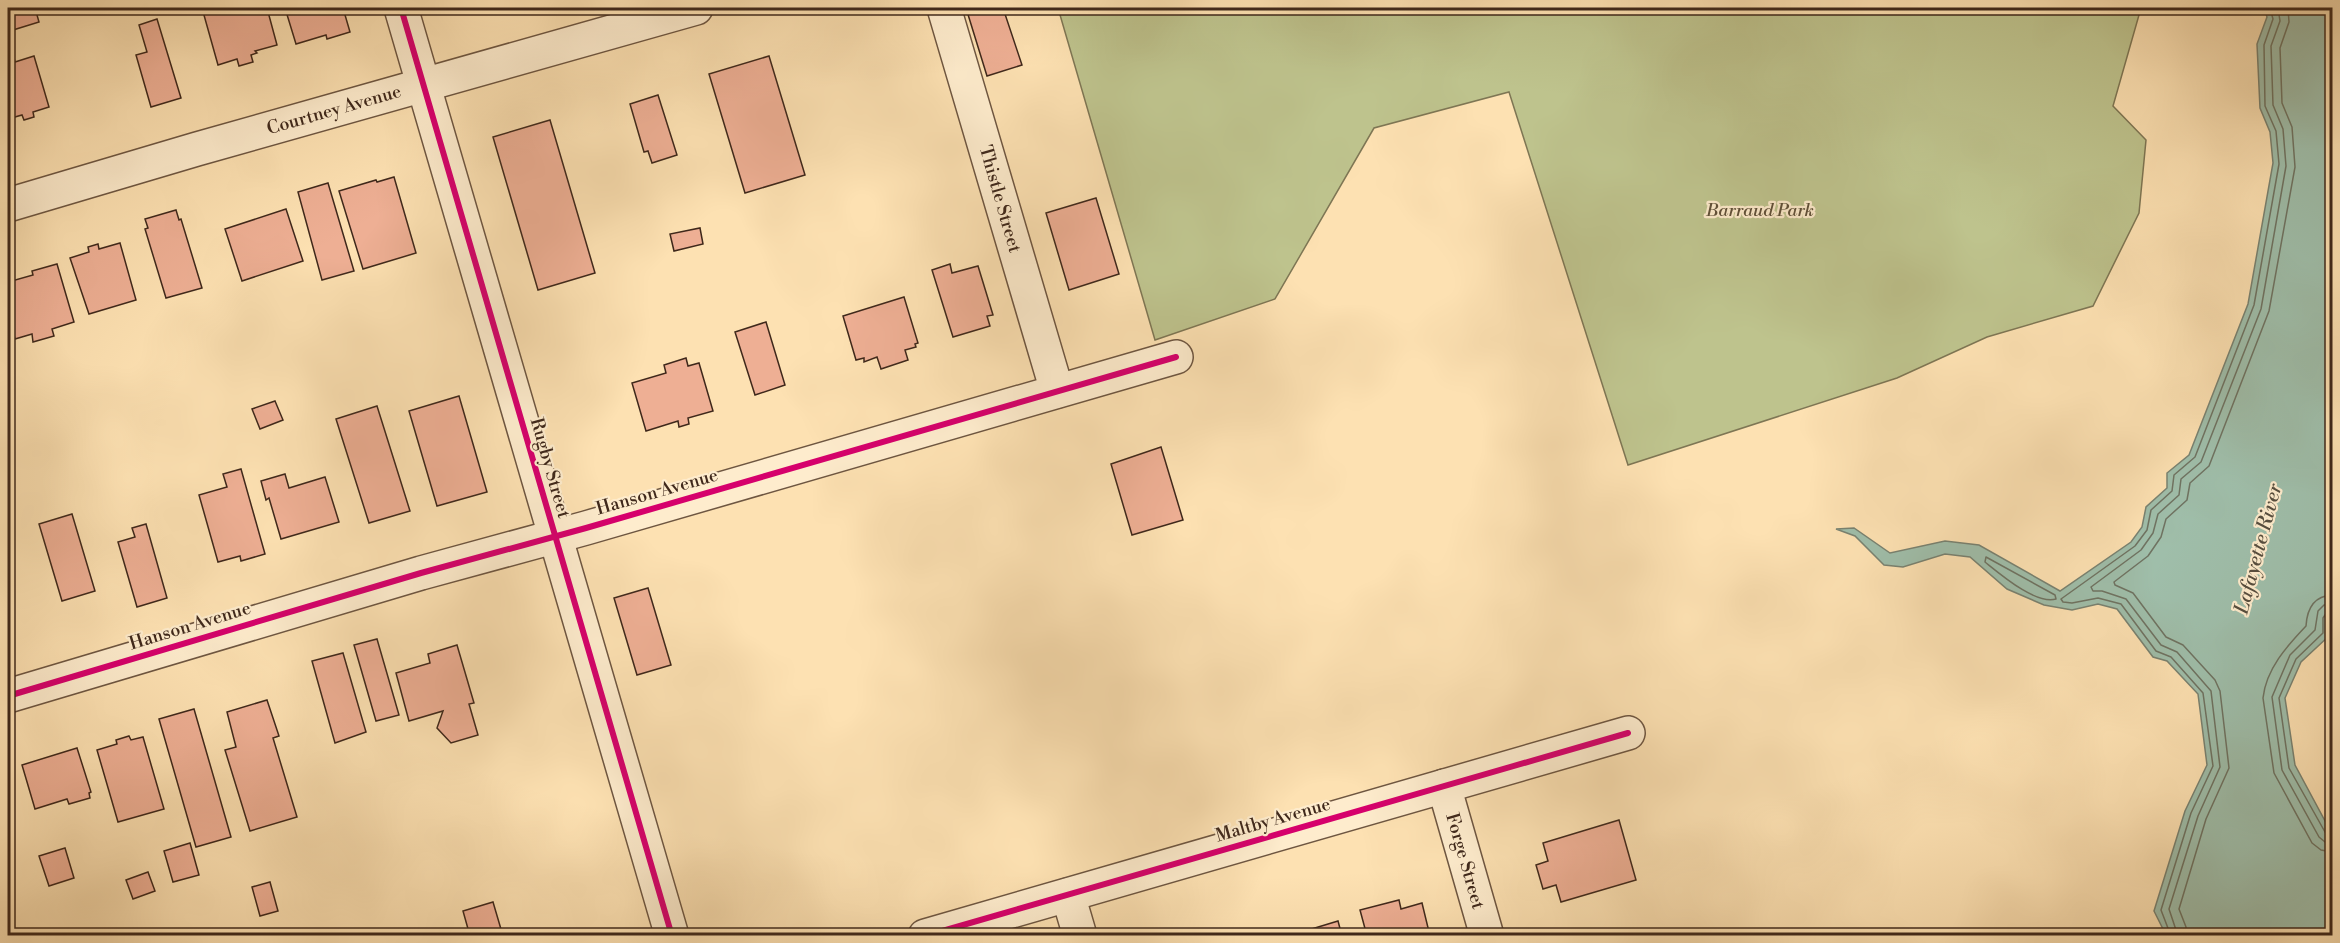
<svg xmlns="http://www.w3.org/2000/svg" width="2340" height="943" viewBox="0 0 2340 943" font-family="'Libre Bodoni',serif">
<rect width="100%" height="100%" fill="#fde1b2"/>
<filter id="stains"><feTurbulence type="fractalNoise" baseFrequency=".00333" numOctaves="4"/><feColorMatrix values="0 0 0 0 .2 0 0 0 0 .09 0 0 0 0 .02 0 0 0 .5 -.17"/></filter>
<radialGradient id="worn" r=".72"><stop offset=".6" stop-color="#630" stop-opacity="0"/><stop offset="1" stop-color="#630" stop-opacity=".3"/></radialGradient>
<!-- green -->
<polygon fill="#bec38d" stroke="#7e7654" stroke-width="1.5" points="1058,8 2141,8 2113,106 2146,140 2139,213 2093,306 1987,337 1897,378 1628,465 1509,92 1374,128 1275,299 1155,340"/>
<!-- water -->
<polygon fill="#9fbeaa" stroke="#798271" stroke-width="1.5" points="2264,8 2332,8 2332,614 2329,619 2330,635 2301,662 2285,698 2295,765 2332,834 2332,935 2166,935 2154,911 2185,811 2207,765 2198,694 2167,661 2153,657 2117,609 2098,604 2072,610 2044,605 2007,589 1970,557 1945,554 1903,567 1884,565 1855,536 1836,529 1854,528 1890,553 1945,541 1979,545 2060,591 2131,542 2142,527 2146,507 2167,488 2167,473 2189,455 2248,304 2273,163 2270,132 2260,108 2257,44 2267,17"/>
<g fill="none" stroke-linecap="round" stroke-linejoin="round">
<!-- shore -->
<g stroke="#6f7362" stroke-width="1.5">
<path d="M1986 557 2055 595 2056 599C2036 605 2000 574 1985 562Z"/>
<path d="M2332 595C2314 596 2307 609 2306 626 2287 646 2266 669 2263 698L2274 773 2312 843 2321 850 2332 852"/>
<polyline points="2332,604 2324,605 2318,611 2315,630 2290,655 2272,697 2282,770 2319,837 2325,842 2332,843"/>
<polyline points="2332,611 2327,612 2323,618 2323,633 2296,659 2279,698 2289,768 2325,832 2332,836"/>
<polyline points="2171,936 2161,910 2191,813 2213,766 2203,693 2171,657 2156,651 2121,604 2098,598 2072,603 2063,602 2061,599 2135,546 2147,530 2151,510 2172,491 2174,475 2195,457 2254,305 2279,164 2276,131 2265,106 2264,45 2273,19 2270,8"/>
<polyline points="2178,936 2169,909 2198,816 2220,767 2211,691 2177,652 2161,645 2126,599 2102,591 2093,591 2091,587 2141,550 2153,533 2158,514 2179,495 2181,479 2201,462 2261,309 2286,166 2283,129 2273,105 2271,46 2280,21 2278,8"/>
<polyline points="2187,936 2186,927 2179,909 2206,819 2229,768 2220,691 2215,680 2183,645 2166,637 2133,593 2115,585 2114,582 2148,556 2161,537 2166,519 2187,500 2190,483 2209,466 2269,311 2295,167 2292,127 2282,103 2280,48 2289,22 2288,8"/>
</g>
</g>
<!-- building -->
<g fill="#eeaf94" stroke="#3f281b" stroke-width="1.5">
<polygon points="8,8 35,8 39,22 13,30 11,25 8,26"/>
<polygon points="202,8 267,8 277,45 255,51 257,53 251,55 253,62 239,66 237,59 218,65"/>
<polygon points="285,8 343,8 350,32 327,39 326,35 296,44"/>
<polygon points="966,8 1003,8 1022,65 987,76"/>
<polygon points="157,19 181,98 151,107 136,55 147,52 139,25"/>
<polygon points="13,54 15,62 34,56 49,107 33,112 34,117 24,120 22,115 8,119 8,55"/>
<polygon points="769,56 805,175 745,193 709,74"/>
<polygon points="658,95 677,155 652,163 648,151 644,152 630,104"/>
<polygon points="550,120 595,273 538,290 493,137"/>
<polygon points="394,177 416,253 363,269 339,191 376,180 377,182"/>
<polygon points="328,183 354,271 322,280 298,192"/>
<polygon points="1096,198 1119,274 1069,290 1046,213"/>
<polygon points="286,209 303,261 242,281 225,229"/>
<polygon points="176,210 179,220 181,219 202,288 166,298 145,229 148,228 145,219"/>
<polygon points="700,228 703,244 674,251 670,234"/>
<polygon points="120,243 136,300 89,314 70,258 89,252 88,247 98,244 99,249"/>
<polygon points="57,264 74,322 52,329 54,336 33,342 32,334 15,339 8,312 8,282 33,275 32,271"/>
<polygon points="950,264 952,273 978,266 993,315 987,316 990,326 953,337 932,270"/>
<polygon points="904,297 918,343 915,344 916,347 905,350 908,360 881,369 877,357 864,362 864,358 856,360 843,316"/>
<polygon points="766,322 785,385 755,395 735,332"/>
<polygon points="686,358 688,366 699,363 713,411 688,418 689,424 679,427 678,421 646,431 632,383 666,373 664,365"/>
<polygon points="459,396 487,492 437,506 409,411"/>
<polygon points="275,401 283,420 260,429 252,409"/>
<polygon points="377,406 410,511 369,523 336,419"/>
<polygon points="1161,447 1183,520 1132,535 1111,464"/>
<polygon points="241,469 265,554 241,561 240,556 218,562 199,495 227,487 223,474"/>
<polygon points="285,474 289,488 325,477 339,522 281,539 269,498 266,500 261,481"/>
<polygon points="72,514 95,591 62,601 39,524"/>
<polygon points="146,524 167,598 137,607 118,542 135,537 132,528"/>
<polygon points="648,588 671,665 637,675 614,598"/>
<polygon points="377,639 399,715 376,721 354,645"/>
<polygon points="457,645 474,703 469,704 478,735 451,743 437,728 443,711 409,721 396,673 430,663 428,654"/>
<polygon points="343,653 366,732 335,743 312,661"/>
<polygon points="267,700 279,736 273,738 297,817 250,831 225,750 236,747 227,712"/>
<polygon points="194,709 231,837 196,847 159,719"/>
<polygon points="129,736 131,740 143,737 164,809 118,822 97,750 117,744 116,740"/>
<polygon points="77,748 91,792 89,793 90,798 69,804 67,799 35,809 22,765"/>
<polygon points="8,791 14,815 8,817"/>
<polygon points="1619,820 1636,880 1561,902 1556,885 1543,889 1536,865 1548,861 1543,843"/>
<polygon points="190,843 199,875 173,882 164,851"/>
<polygon points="65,848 74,878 49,886 39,856"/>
<polygon points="148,872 155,891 133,899 126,880"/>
<polygon points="270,882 278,911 260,916 252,887"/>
<polygon points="1399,900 1401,909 1422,903 1430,936 1367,936 1360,910"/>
<polygon points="493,902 503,936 470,936 463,911"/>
<polygon points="1338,921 1342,936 1307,936 1305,931"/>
</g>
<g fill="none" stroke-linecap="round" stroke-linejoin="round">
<!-- minor casing -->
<g stroke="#6e5641" stroke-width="36">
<g id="minor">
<polyline points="401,8 672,936"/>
<polyline points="944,8 1057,391"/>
<polyline points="8,205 197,149 696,8"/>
<polyline points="8,696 421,573 586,528 1176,357"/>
<polyline points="1444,786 1487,936"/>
<polyline points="1068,895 1080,936"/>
<polyline points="925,936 1628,733"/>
</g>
</g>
<!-- minor -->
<use href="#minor" stroke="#feeccd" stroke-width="33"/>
<!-- cycleway casing -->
<g stroke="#feeccd" stroke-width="10">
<g id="cycleway">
<polyline points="401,8 672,936"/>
<polyline points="8,696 421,573 586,528 1176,357"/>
<polyline points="925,936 1628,733"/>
</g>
</g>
<!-- cycleway -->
<use href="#cycleway" stroke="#d6006c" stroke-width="6"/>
</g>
<g text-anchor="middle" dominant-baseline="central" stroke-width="4.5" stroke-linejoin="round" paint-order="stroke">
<!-- street labels -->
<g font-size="18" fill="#3f281b" stroke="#feeccd">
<text transform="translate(334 110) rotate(-16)">Courtney Avenue</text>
<text transform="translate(1000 199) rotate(74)">Thistle Street</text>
<text transform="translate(550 468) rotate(74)">Rugby Street</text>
<text transform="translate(657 492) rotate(-16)">Hanson Avenue</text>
<text transform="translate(190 626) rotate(-17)">Hanson Avenue</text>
<text transform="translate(1273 820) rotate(-16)">Maltby Avenue</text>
<text transform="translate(1465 861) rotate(74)">Forge Street</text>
</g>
<!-- park labels -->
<g font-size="18" font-style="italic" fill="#5f4f38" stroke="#feeccd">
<text x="1760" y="210">Barraud Park</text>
</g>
<!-- water labels -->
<g font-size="20" font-style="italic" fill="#574e3f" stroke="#feeccd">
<text transform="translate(2259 549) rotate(-75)">Lafayette River</text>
</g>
</g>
<!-- margin -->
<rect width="2340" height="943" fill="none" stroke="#fde1b2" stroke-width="30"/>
<rect x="9" y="9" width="2322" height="925" fill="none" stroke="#3f281b" stroke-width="3"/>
<rect x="15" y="15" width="2310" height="913" fill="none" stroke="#3f281b" stroke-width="1.5"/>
<rect width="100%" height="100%" filter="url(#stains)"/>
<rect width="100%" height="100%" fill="url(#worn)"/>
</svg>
